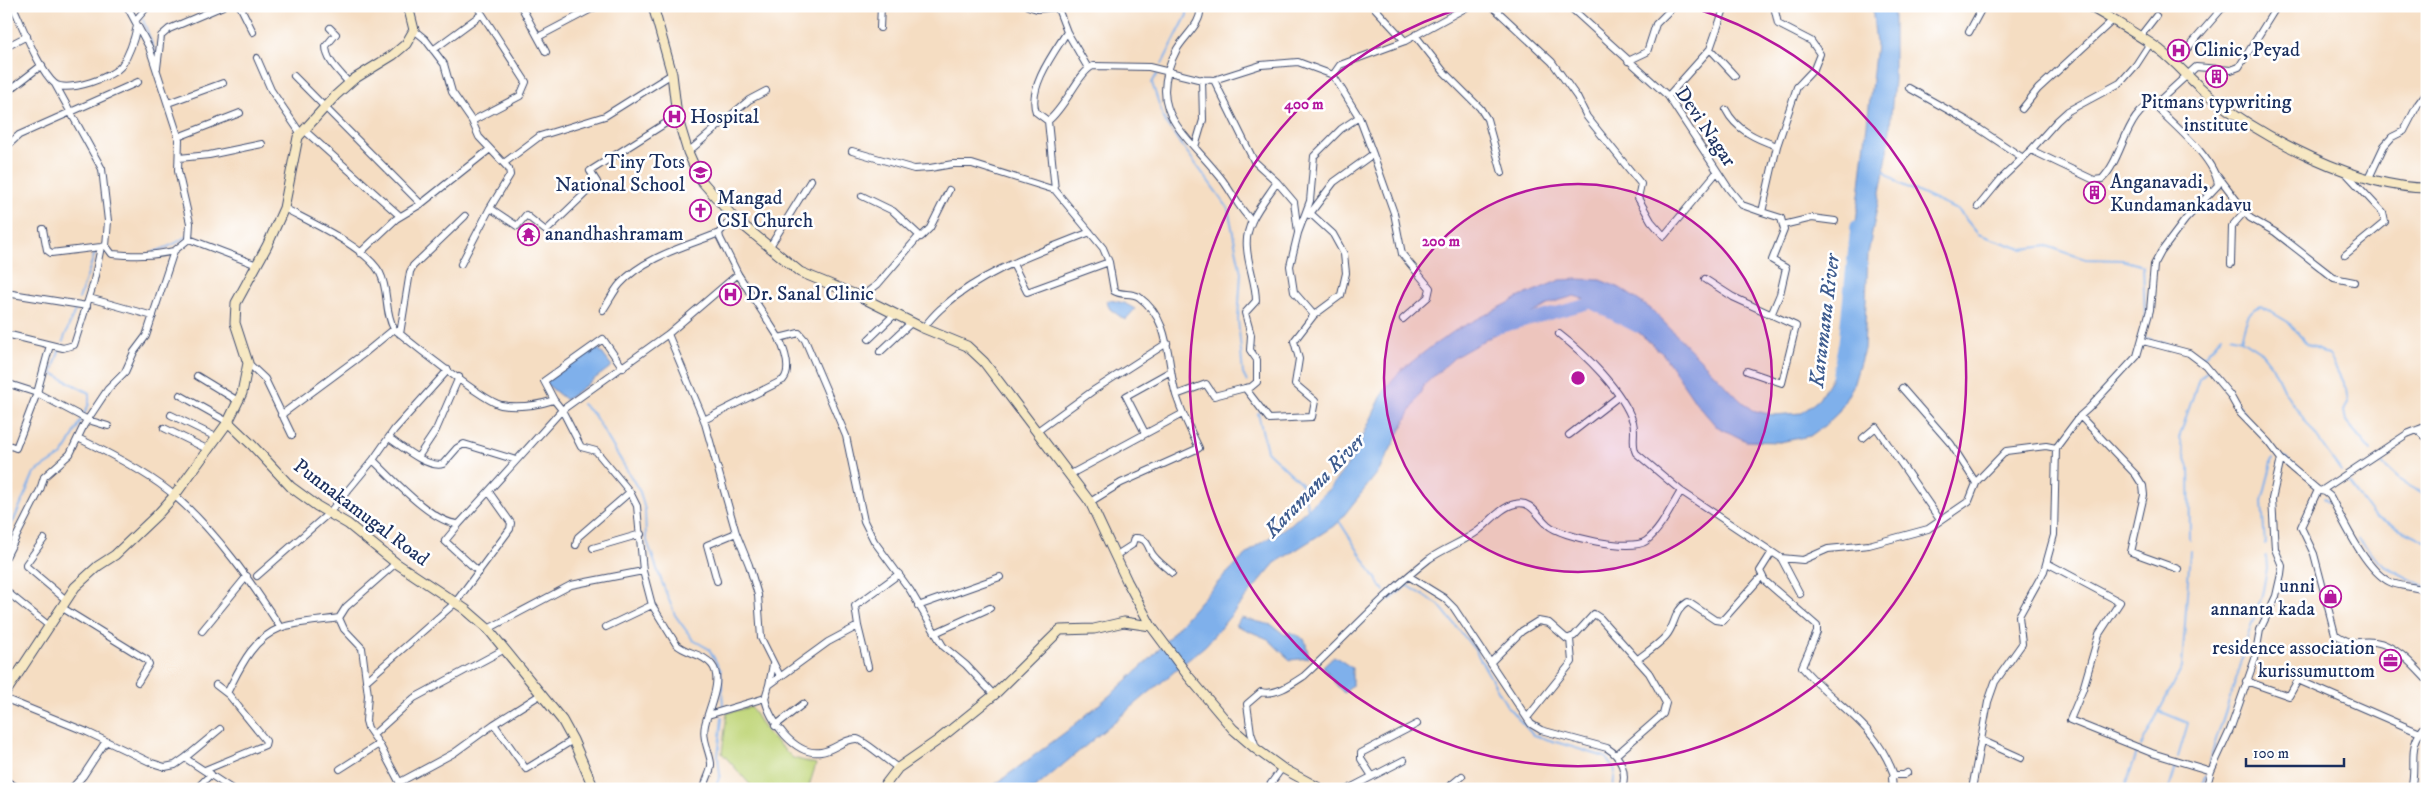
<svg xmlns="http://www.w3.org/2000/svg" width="2433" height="795" viewBox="0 0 2433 795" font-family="'IM FELL DW Pica',serif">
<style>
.green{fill:#c0d679;stroke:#6e826c}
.water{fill:#7fb0eb;stroke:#4d70a4}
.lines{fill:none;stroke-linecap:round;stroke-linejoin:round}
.stream{stroke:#7fb0eb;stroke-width:2}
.river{stroke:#7fb0eb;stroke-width:11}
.street-casing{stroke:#3c496d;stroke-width:8}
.secondary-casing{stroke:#3c496d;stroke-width:11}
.street{stroke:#fff;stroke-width:6}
.secondary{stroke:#f7e8c3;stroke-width:9}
.ring{fill:none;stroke:#b5179e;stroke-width:2.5}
.labels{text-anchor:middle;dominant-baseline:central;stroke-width:5;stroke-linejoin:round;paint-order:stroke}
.poi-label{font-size:20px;fill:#1b2f5e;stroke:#fff;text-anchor:start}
.street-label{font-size:20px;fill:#1b2f5e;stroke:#fff}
.water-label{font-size:21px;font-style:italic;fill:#3e5c8f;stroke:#fff}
.centre{fill:#b5179e;stroke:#fff;stroke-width:2.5}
.ring-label{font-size:15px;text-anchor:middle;font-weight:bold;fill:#b5179e;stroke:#fff;stroke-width:5;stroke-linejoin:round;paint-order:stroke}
</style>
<rect width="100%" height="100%" fill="#fff"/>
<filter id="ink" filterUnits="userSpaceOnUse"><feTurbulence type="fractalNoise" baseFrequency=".02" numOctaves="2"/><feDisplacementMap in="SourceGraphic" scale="10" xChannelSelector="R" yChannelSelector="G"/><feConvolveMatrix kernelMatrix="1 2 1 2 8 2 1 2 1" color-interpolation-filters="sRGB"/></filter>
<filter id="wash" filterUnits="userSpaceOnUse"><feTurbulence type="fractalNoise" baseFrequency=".0096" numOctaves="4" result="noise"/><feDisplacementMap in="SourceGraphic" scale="20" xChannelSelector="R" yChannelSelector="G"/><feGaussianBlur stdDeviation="1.12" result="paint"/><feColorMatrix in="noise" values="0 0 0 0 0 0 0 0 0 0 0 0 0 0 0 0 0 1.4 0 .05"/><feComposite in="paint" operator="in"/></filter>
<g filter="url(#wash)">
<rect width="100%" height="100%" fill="#f5ddc2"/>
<path class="green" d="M751,707L767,733L793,758L816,764L808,789H754L722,753L727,713Z"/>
<path class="water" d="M1872,6H1894V80L1888,151L1868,254L1864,349L1853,386L1838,413L1824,426L1810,436L1780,442L1746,441L1716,426L1697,404L1663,354L1628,323L1602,304L1574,296L1551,303L1455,357L1425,384L1379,471L1337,524L1275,563L1206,645L1034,789H989L1067,731L1115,691L1152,657L1201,600L1236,564L1256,546L1291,524L1330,488L1352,459L1385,389L1400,371L1431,347L1456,330L1522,296L1560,280L1577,279L1600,280L1620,288L1651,309L1740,400L1752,410L1773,415L1802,413L1819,399L1844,357L1849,335V290L1858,204L1876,45Z
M1110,300L1124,303L1135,309L1125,320L1110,309L1106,301Z
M595,344L612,366L566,400L545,383Z
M1241,618L1272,625L1285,635L1291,632L1305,640L1309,658L1290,660L1268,639L1235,625Z
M1334,656L1352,668V686L1344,693L1334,682L1323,666Z"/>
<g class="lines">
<path class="stream" d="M143,20L156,55
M1162,64L1187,15V6
M1157,74L1152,83L1165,122L1228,208L1241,273L1238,319L1243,374L1247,382
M1884,170L1898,183L1959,211L1978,234L2022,249L2047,246L2085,259L2122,260L2143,266L2145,317
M104,252H105
M154,252C166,247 174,246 185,237
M79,299L95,253
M2230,336L2241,339C2245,326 2246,309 2261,306L2288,322L2308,345L2330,356L2346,389L2348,403L2344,411L2346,421L2371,451
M2143,337L2172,346
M2241,339L2261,352L2272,366L2284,391L2341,471
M63,341L75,310
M2193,353L2204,357L2222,335
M582,404L594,415L640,492L645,510L646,538L661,580L675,615L693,640L709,649L721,671L723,706
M2239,405L2245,414
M1258,413L1267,451L1301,483L1308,509
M2283,457L2303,471L2311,481
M2378,460L2401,481L2427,496
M2347,480L2374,516L2427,542
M2324,497L2328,501
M1339,521L1384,591
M6,533L14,520L34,473L62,455L69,444L89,404V393L52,373L59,351
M2190,539L2189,467L2179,438L2199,379L2208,370
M2359,539C2383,569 2394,571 2427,587
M2265,545L2262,501L2273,458
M1390,600L1407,585L1439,605L1475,650L1507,706L1533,735L1605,757L1615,770L1613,789
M2159,711L2188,723L2178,757
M2141,746L2182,667L2190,551
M2209,762L2241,664L2248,634L2262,596L2267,568L2266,556
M715,789L720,775L718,756L722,718
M2124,789L2138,750
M2169,789L2176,767
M2201,789L2205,776"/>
<path class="river" d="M1495,329L1591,303L1637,327
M1837,378L1844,342L1856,226"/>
</g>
</g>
<g filter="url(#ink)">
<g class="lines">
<defs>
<path id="street" d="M13,6C22,25 39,71 55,84C68,93 114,77 122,65C130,53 134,40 137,26
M127,6L149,47L179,139L178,171L190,223L189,239L174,251
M240,6L253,32
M521,6L546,52
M1028,6L1037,9L1058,7
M1057,6L1067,32C1055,51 1027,88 1036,112L1048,121L1055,190L1103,248L1109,262L1114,291C1122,296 1131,292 1139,297C1172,321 1166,360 1176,395C1182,413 1190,430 1199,448L1121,483L1090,502
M1200,6C1203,23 1185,35 1177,49C1144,111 1185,132 1221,178C1232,192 1239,209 1252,221
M1373,6L1405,41
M1492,6L1552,62L1577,97L1587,117L1641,184L1638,198L1651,221L1664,236L1717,172
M1569,6L1668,96L1729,189L1742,205L1762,212
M135,21L148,6
M330,28L336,34L326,46C326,61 340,72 349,83
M880,28L881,6
M414,30L425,39L444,64L452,92L472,121L479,137L509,169L510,175L490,208L461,264
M1067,32L1088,68
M1969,32L1983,6
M1415,35L1444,72L1480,108L1487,119L1502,173
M538,37L597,6
M6,47L27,36
M1710,49L1735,76
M433,50L482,14L477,6
M257,58L271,90L301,134
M1628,61L1647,52L1656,24L1674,6
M2175,63L2224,6
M157,68L161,36L169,29L223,6
M1333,75L1340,65L1405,41L1469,6
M294,76L421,204
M1214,80L1254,161L1277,182L1294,202L1298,232
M1909,88L1966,120L2023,158
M11,89L42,65
M1668,96L1710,49L1725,6
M168,103L223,83
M2022,109L2038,89L2113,20
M1726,110C1736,130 1757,139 1777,146
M472,121L520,96L526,82L482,14
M1048,121C1066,107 1078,73 1093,66L1149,67L1198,79L1214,80L1261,65L1298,62L1333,75L1359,117L1373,154L1394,213L1402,254L1430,288L1428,297L1403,319
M304,130L400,216
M178,137L240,113
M6,147L19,135L138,82
M1195,147L1203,120L1202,79
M2031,150L2094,180L2102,179C2125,156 2124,110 2160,100
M852,151L914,169L930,168L953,164H972L1055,190
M688,152L749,100L766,91
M179,158L209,155L262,144
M504,163L540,136L605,116L672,74
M2218,176L2250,218L2275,232L2334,278L2354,282
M2369,178L2384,146L2392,137L2404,131L2418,104L2427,92
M862,196L893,211L921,237L930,228L949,190
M1978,207L2001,179L2031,150L2057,121L2068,111L2120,83L2136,65L2149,45L2142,34L2156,16
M284,208C310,222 366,247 380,273C389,290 384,311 394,329C410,342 485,402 501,405C518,408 538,405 554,400L562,410L459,524C433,524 392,478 373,460
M490,208L517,226L526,215L546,231L597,182L590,171L677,116
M1310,213L1333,234L1344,254L1346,273L1341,295L1314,315
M1309,215L1334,182L1373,154
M733,217L719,233L720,238L738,274L779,338L799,333L805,340L846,436L864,521L874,541L910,590L943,646L966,665L994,695
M1783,225L1812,218L1835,221
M43,229L47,250L51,253L101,247
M189,239L257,265
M769,248L811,180
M360,253L396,219L421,204L490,149
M2345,255L2385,222L2383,213L2345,172
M1013,264L1027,292L1109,262
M2231,264L2232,226L2245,211
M1705,279L1733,297L1796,326L1782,383L1747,371
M6,293L87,306
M861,297L878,284L919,236
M89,298L153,316
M603,310C609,302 613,292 620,284C644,257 687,246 719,233
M1772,313L1780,294L1786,268L1772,260L1784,230L1781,218L1762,212L1777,146L1797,87L1814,69L1820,54L1811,41L1778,24L1774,6
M923,328C929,321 936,312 944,306C984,270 1041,252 1090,232
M6,334L63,348L74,345L93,285L101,247L106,246
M400,334L410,272L413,266L465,216
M668,334L704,420L736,533L749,565L758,595L761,638L780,676
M1559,334C1585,354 1622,390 1633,422C1636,433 1631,443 1636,453L1681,491L1781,558L1800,594
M869,339L895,314
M2143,341L2189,353L2205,365L2230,395L2240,413L2268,442L2281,459L2318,490L2301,527L2314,554L2335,634C2358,649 2353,639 2375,642C2396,645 2413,665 2427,680
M880,352L912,322
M248,363L265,379L292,435
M197,376L238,401
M6,383L37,393L88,420L108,426
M1245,388L1251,387L1257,382V360L1250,350L1251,335L1245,313L1256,301C1256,283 1248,266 1247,248C1244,223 1264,202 1277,182
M1902,388L1951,444L1976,483
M180,395L228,422
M1176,395L1206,384L1214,396L1245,388L1269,419L1312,417L1315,401L1295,384L1299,359L1294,341L1314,315L1294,292L1290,266L1298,233L1310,201L1314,156L1341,129L1359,117
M554,400L544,381L603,339L623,368
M171,415L216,437
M281,415L366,352L394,329
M2080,416L2136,475L2143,486L2144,495L2131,552L2178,569
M704,420L783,380C792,370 784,349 779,338
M164,428L207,449
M2417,430L2427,439
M1036,432L1094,390L1167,343
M1145,433L1126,396L1171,371
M1569,435L1618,397
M78,438C107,452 152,475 176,497C218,534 250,580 280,627
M389,438C401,446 428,469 443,464L457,448L464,444L516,460
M1863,438L1876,427L1940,520
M6,444L16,448L37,393L50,345
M418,457L436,430L459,377
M1069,475L1182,414
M2318,490L2325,492L2330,496C2343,520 2365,570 2390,582C2402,588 2416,585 2427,592
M2321,491L2407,434L2427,426
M459,524L445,541L479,572
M44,539L26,564V566L65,599
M576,545L578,537L630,492
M593,548L641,534
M1772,552L1760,571L1765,581L1817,626V632L1802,667C1836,707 1874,721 1894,775
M1115,556L1132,545L1134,538C1146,537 1147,544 1151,552C1155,560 1166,567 1172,573
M6,557L40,490L44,477L70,454L84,425L108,389L125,372L134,352L146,336L174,251C151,256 136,256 112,254L106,246L108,221L102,169L55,84
M1781,558L1803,560L1828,549L1869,545L1928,529L1969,501L1977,481L2006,451L2046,446L2056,448
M396,563L346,607L339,618L344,629L362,648L368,695L366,721L368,728L379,744L403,789
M2047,563L2120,602L2099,634L2083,689L2070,720L2152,753L2211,771L2230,730L2255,659L2260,630L2276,596L2281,574L2282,566L2275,549L2272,499L2281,459
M257,576L329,513L373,460L394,430L448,370
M1410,577L1444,598L1454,608L1531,724L1541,730L1607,748C1622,757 1627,773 1622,789
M717,581L707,545L736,533
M6,591L48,625
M918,606L1000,577
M61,607L147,660L149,664L138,682
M858,626L868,667
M606,627L652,605
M488,629L571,585L643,571
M202,631L247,576
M935,633L990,608
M1638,659C1647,652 1658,645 1666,636C1676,625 1673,611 1688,602L1715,620L1722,621L1762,576
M1492,661L1522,631L1538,621L1549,623L1567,639L1574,636L1594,614L1600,618L1649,673L1666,703L1663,714L1616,755
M366,681L455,603L510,529L511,523L489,492
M2246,681L2289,696L2298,680L2420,733
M769,685L773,664
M227,693C240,668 252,639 280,628C296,622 322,621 339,618
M765,698L769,685L828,642L858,626L855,606L899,574
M6,699L87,732L152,763L165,767L175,765L185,758L232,789
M708,715L765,698C769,721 795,756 821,752C833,751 845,738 857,739C864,740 890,763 898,768
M1527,718L1572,662L1570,639
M494,724L540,695
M775,726L803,704
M373,735L414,698L505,649
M1981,740L2021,758
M1256,747L1251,733L1247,704L1261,692C1275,696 1292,684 1304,676C1346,637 1384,594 1429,559C1445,548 1463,542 1478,531C1490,522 1501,507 1515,504C1531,499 1538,517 1548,525C1561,537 1631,552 1646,541C1661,530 1671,507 1681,491
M185,758L220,729
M340,769L379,744
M205,770L265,745L266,741L229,695L216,685
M1372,776L1361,759V753L1417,724
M6,781L20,789
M400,782L454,753L494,724L526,769L573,740
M71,789L83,776L106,741
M196,789L211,774
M705,789C704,780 712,773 711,763C709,750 702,739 705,725C708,709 724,680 712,665C703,653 686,654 676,644L652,605L643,571L637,506L630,492L596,451L581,447L562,410L668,334L738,274
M1267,789L1282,768
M1348,789L1404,760
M1446,789L1462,776
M1893,789L1892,778L1894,775H1904L1907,773
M1972,789L1988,702L1995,682L2022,644L2019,616L2044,571L2054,535L2056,448L2080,416L2089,408L2137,356L2150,310L2154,265L2161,252L2185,220L2218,185C2215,159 2176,127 2158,109L2160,100L2196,67L2231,70L2239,67L2277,6
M2206,789L2211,771
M2411,789C2418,762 2405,747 2427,724"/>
<path id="secondary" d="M653,6L672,74L677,116L688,152L700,179L733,217L800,272L861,297L923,328L967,346L984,362L1090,502L1127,581L1151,626L1189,677L1233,729L1256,749L1282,768L1321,789
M2089,6C2113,20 2138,34 2160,50C2178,64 2192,82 2210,96C2262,138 2359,188 2427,188
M228,422L252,445L291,487L317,506L348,524L396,563L465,609L488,629L562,720L573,740L594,789
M6,692L75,587L98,566L115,555L158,514L175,495L228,422L242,393L248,363L235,323L236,303L267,246L284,208L298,137L335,96L354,79L393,55L406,44L414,30L408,6
M882,789L898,768L937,741L994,695L1060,630L1094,629L1124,622L1151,626"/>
</defs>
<use href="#street" class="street-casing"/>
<use href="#secondary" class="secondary-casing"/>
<use href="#street" class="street"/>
<use href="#secondary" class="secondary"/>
</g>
</g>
<circle cx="1578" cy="378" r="194" fill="#b5179e" fill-opacity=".12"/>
<g class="ring">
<circle cx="1578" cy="378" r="194"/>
<path d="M1691 7A388 388 0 1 1 1465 7"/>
</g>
<defs>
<symbol id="hospital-ring" viewBox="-11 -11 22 22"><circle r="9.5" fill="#fff" stroke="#b5179e" stroke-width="1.5"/><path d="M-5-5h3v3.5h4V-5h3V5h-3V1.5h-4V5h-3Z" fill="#b5179e"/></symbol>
<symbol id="building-ring" viewBox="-11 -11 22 22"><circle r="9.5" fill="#fff" stroke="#b5179e" stroke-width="1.5"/><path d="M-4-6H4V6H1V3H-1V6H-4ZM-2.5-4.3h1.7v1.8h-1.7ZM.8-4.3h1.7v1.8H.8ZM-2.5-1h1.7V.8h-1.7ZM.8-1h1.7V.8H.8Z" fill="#b5179e"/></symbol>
<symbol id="school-ring" viewBox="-11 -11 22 22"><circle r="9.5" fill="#fff" stroke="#b5179e" stroke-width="1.5"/><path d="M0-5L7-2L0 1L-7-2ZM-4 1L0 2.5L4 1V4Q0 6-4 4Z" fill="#b5179e"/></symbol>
<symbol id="church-ring" viewBox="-11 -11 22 22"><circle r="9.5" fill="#fff" stroke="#b5179e" stroke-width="1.5"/><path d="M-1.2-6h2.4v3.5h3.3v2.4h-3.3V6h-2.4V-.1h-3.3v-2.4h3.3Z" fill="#b5179e"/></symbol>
<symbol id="temple-ring" viewBox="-11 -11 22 22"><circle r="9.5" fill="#fff" stroke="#b5179e" stroke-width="1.5"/><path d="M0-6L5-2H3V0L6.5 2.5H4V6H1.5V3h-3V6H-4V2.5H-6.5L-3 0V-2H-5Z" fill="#b5179e"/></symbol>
<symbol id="shop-ring" viewBox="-11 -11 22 22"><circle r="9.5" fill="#fff" stroke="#b5179e" stroke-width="1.5"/><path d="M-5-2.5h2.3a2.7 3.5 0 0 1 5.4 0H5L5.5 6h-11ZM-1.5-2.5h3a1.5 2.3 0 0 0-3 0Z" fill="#b5179e"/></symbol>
<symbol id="office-ring" viewBox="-11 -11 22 22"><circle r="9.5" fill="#fff" stroke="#b5179e" stroke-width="1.5"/><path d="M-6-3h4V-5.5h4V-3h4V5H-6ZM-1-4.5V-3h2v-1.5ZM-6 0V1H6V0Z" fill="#b5179e"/></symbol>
</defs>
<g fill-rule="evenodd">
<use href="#hospital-ring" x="2166" y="38" width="25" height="25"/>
<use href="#building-ring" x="2204" y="64" width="25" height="25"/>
<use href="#hospital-ring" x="662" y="104" width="25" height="25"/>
<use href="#school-ring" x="688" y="160" width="25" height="25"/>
<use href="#building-ring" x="2082" y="180" width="25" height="25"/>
<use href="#church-ring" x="688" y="198" width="25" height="25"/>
<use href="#temple-ring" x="516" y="222" width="25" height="25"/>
<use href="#hospital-ring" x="718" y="282" width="25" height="25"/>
<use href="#shop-ring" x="2318" y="584" width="25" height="25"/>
<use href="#office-ring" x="2378" y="648" width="25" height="25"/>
</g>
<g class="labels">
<g class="poi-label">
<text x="2194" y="50">Clinic, Peyad</text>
<text x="2216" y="102" text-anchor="middle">Pitmans typwriting<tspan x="2216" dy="23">institute</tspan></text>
<text x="690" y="117">Hospital</text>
<text x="685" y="162" text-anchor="end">Tiny Tots<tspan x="685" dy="23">National School</tspan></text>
<text x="2110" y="182">Anganavadi,<tspan x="2110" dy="23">Kundamankadavu</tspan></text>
<text x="717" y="198">Mangad<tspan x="717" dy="23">CSI Church</tspan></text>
<text x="545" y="234">anandhashramam</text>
<text x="746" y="294">Dr. Sanal Clinic</text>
<text x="2315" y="586" text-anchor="end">unni<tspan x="2315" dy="23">annanta kada</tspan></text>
<text x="2375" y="648" text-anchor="end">residence association<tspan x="2375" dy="23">kurissumuttom</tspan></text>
</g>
<g class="street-label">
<text transform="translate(1705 127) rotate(56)">Devi Nagar</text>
<text transform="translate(361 513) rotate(37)">Punnakamugal Road</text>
</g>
<g class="water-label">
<text transform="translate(1825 321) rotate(-83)">Karamana River</text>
<text transform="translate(1315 486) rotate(-46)">Karamana River</text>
</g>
</g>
<circle cx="1578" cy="378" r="8" class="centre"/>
<g class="ring-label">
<text x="1304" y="109">400 m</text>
<text x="1441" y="246">200 m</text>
</g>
<rect width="2433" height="795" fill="none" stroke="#fff" stroke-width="25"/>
<path d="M2246 758v8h98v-8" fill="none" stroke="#1b2f5e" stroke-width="2.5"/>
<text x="2253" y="758" font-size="15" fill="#1b2f5e" stroke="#ffffff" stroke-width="4" paint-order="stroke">100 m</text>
</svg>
